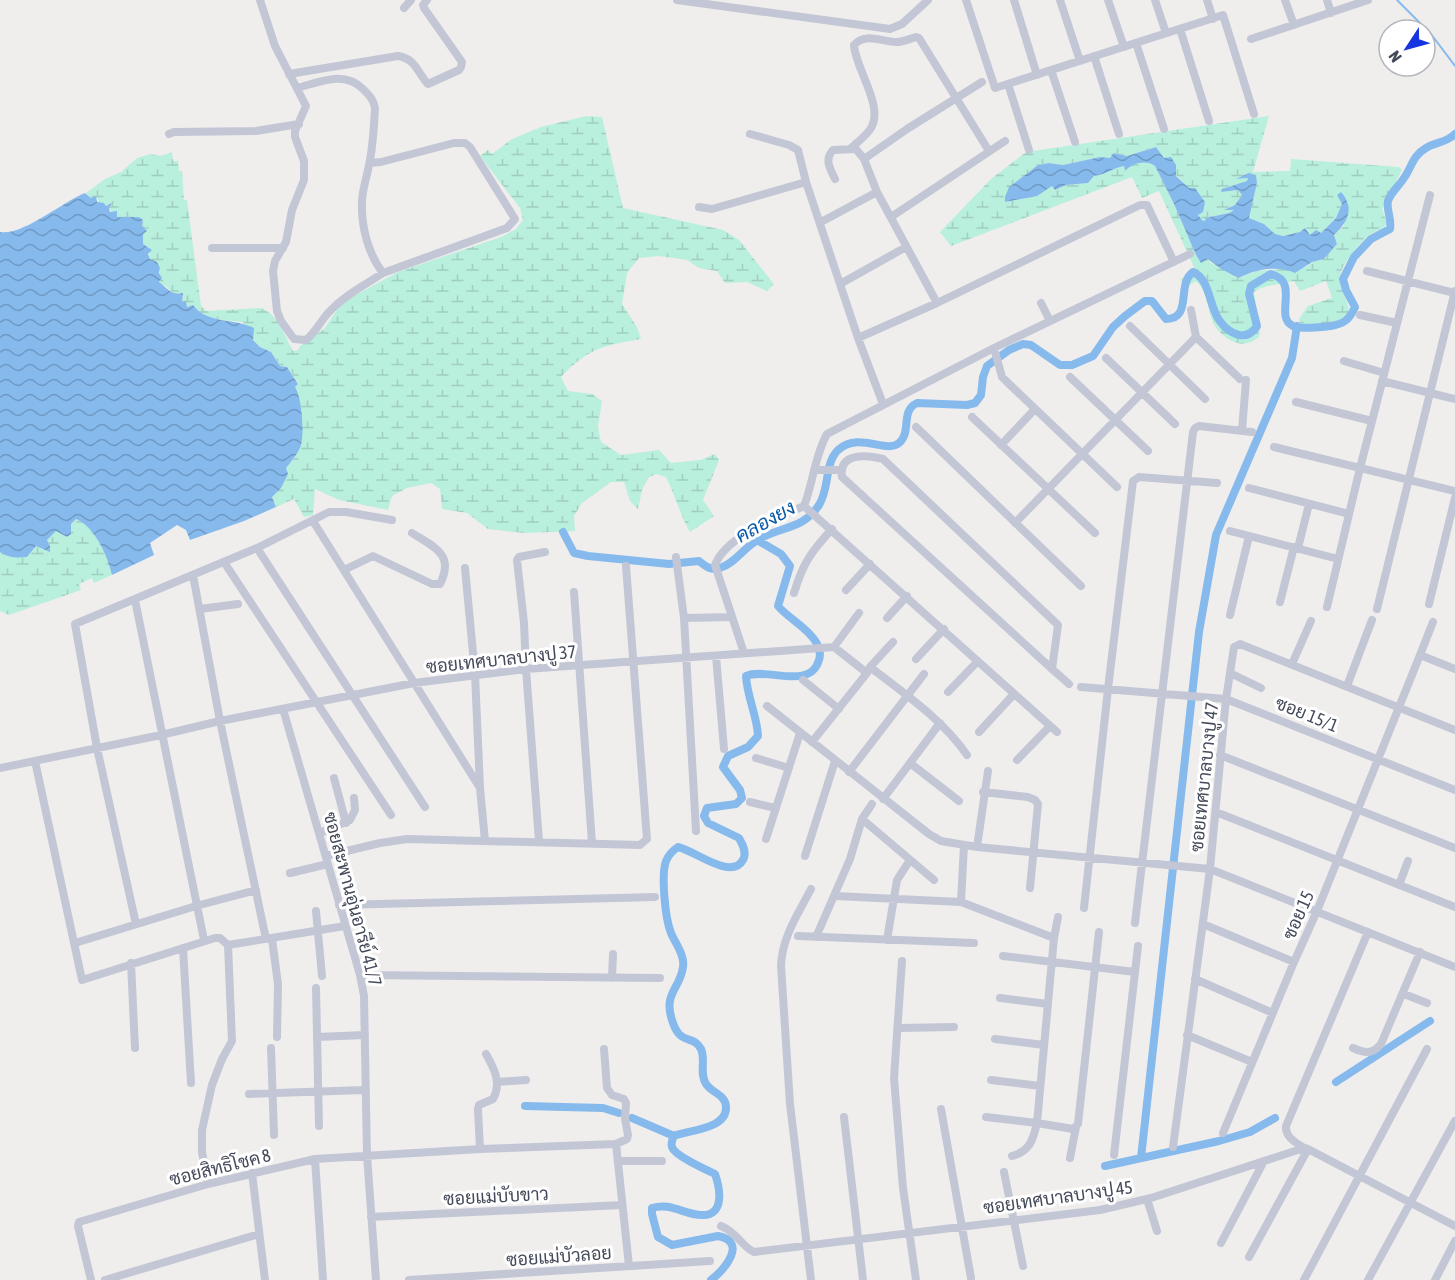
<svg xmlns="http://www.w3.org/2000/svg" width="1455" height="1280" viewBox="0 0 1455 1280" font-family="'Asap Condensed',Sarabun,sans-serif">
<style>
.wetland{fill:url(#wetland-marsh);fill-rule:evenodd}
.water{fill:url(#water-waves)}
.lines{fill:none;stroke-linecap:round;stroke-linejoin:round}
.stream{stroke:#86baed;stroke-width:2}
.canal{stroke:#86baed;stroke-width:8}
.street{stroke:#c3c7d5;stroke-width:8}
.labels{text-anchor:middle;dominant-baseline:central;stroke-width:6;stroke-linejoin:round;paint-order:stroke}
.street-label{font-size:18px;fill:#454a5a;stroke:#fff}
.water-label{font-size:20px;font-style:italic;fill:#0a5aa8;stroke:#fff}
</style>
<defs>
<pattern id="wetland-marsh" width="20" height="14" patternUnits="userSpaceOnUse" patternTransform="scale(1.5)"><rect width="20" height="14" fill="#b9efdd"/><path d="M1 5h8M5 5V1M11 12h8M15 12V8" fill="none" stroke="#a0cec0"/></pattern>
<pattern id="water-waves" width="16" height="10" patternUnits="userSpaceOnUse" patternTransform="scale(1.5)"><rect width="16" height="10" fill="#86baed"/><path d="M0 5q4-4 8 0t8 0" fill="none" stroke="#6f99c3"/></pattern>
</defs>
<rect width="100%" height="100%" fill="#f0eeed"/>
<path class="wetland" d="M586,116L602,117L623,208L723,230L739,240L774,284L767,291L747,282L725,283L717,271L699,268L687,260L659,256L639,258L627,273L622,304L637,327L641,339C602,346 589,348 561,377L568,391L592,394L602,401L598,427L601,442L621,455L659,450L671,463L700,460L715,454L719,460L703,500L714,516L690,532C680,515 675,495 666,477L656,474L648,478L642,490L638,509L630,501L624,482H611L582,503L574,516L575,531L525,533L488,529L467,513L442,509L440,489L431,483L407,488L392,496L388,510L339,500L315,489L313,515L304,517L294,499L276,507L272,497C285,485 279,482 286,468C288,464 293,461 295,457C301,442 304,400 295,387L298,383L287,367L280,366L271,352L260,347L253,340L243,322C225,320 205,321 193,305L187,307L182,303L183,293C168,295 172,287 160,284V268L150,259L149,252L141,241L143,220L139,217H117L109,209L112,204L106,206L104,203H99L97,198H91L86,193L105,179L121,172L137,158L150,154L161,156L172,152L173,161H178L179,171H182L184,200H187L201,306L206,311L260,308C277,312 285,336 293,351L298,350L300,346L324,329L339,307L354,296L398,272L501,237L516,229L523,220L520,208L480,156L488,150L492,154L512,139L541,127Z
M1269,116L1253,172L1290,171L1291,159L1399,167L1402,170L1382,209L1387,223C1383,230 1378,230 1371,234C1362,239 1341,265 1340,276C1338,290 1350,300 1349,313L1339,323L1300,324L1299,319L1308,306L1332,298L1326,281L1300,291L1294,281C1281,285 1264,284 1254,292L1260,331L1259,337C1250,344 1242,346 1232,341C1201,325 1215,299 1196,281L1185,288L1181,279L1194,267L1159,191L1142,198L1132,177L951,246L940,232L991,179L1026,152ZM1156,147L1164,158L1176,165V175C1194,191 1190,204 1202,221L1206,220V218L1229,213L1235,209L1242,195L1238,190L1222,192V189L1248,181V178L1238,179L1256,175L1257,183L1249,218L1264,224L1275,235L1283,236L1300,232L1310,235L1321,233L1336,218L1342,204L1344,226L1334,235L1337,244L1324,259L1312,262L1306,267L1257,271L1239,278L1211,263L1208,259L1201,262L1196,255L1174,204L1155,166C1146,159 1132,162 1125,170L1124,166C1113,168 1105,175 1094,176L1088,183L1066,185L1055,190L1052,186L1009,187L1038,165L1049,163L1063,165L1100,157L1110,158L1115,153L1127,156Z
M76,519C95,527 108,556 112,575L94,583L92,578L79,584L81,590L9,615L0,611V552L11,557H27L36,546L44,548L50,546L47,540L56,530L67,537L71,534V524Z"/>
<path class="water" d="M1156,147L1164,158L1171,157L1176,165V176L1189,188H1195L1205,202L1203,212L1198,215L1203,221L1206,220L1205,218L1229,213L1234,210H1224L1235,205L1242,195L1238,190L1221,192L1222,189L1247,181L1248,178L1236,179L1249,173L1256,175L1257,183L1249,218L1264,224L1275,234L1283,236L1300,232L1305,228L1310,235L1316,230L1321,233L1336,218L1342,204L1337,195L1341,192C1355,208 1348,222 1334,235L1337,244L1324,259L1312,262L1295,273C1277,265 1256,269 1239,278L1221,269L1208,259L1201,263L1196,255L1174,204L1155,166C1146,159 1132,163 1125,171L1124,166C1113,168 1105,175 1094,176L1088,183L1066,185L1055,190L1052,186L1037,196L1005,202V197L1009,187L1038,165L1049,163L1063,165L1100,157L1110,158L1114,153L1127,156Z
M85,193L91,198L96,196L97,202L104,203L106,206L112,203L109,209L110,212L117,211V217H139L143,220L142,226L147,231L143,234V244L152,250L148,254L150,259L157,262L160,268L159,273L162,278L159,282C168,289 171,295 183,293L182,302L186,301L187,307L193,305C207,324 234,318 254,328L253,340L260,347L271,352L280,366L287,367L298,384L295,387C302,397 305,436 300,448C296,456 291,462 286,468L288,474L281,488L272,497L276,507L244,521L190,540L186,530L177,525L150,543L154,555L112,575C108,557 95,527 76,519L71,524V534L67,537L56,531L47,540L50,546V552L36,546L27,557C18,558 8,558 0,552V232C23,236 62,202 85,193Z"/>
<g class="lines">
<path class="stream" d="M1397,0L1431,34L1455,66"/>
<path class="canal" d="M563,532L574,553L588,556L669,564L699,561C705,566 711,571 720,568C734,564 744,548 756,541C779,526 802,531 819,505C830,488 824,464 838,450C859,431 886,454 899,443C912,432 900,411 917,403L967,405L975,403L981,395L983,377L987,366L1009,350L1023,344L1031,345L1060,365H1072L1093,356L1113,327L1125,316L1145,301H1152L1166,319C1193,319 1176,284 1193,272C1210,279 1209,306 1219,320C1229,334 1246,343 1257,326L1249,294L1251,286L1271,274C1301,282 1273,317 1293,326C1304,330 1320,327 1331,326C1344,324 1350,319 1355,307L1346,290L1343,279L1354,257L1371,239L1390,229C1392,219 1386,210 1388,201C1391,192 1399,186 1404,178C1412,167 1412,156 1426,148C1435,142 1446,143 1455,134
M1336,1082L1430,1021
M525,1106L603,1108L619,1113
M632,1118L674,1136
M1141,1158L1199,632L1216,535L1292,358L1297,326
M1105,1166L1219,1141L1250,1132L1275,1118
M711,1280C725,1269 748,1242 718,1236L672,1245L658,1237L652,1214V1208C671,1202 684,1215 702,1215C725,1216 720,1188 715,1174C705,1169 679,1158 673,1149C670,1145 672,1140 674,1136C689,1130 727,1129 726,1107C726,1095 712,1093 706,1084C699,1073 706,1060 701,1049C693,1034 681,1046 673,1023C662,993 680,990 683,967C685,955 675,943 671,933C665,918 661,875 666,861C669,854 672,851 678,847C694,850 731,881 743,860C747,853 743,845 739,838L708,823L704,816L707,808L736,804L742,798L740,790L723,767L728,756L748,747L758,736C757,715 747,697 746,676C767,667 810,691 819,660C821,654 819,647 816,642C807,627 789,619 778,606L790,566L781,554L757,540"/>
<path class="street" d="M260,0L275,46L306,106L295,131V137L304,161V180L292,210L286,242L275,261L273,271L277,311L281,321L294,339L306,340C316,332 321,320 330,311C345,295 365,285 383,273
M677,0L890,29L902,24L928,0
M966,0L995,88L1223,15L1254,114
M1014,0L1037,75
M1060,0L1080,61
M1108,0L1124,47
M1155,0L1166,33
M1207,0L1213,19
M1285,0L1294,25
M1327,0L1331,13
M404,8L411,0
M1180,29L1209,121
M1251,39L1368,0
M1136,43L1164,129
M1094,56L1119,134
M1051,70L1075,142
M289,74L398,56C416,59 417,72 428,84L459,70L461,67L462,62L424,8L423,5L427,0
M1008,84L1029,150
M297,88C320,82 344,70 363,89C369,95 374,100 375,108C374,127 373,147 369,165C367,177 362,190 362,202C361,226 368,254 383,273L507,228L515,219L470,147L465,143H454L381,162L370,163
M169,134L174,132L256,131L299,124
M750,134L789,145L798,150L806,182L858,338L883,404
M851,148C857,143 864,137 869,131C887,109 855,69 854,45C865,32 882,42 896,42C903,42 909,39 916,37L919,38L989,151
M835,179C830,169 824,159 833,150L856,149L864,159
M877,192L937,303
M699,207L712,209L806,182
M891,217L1005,141
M821,222L877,192L864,159L907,129L982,82
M212,248H283
M1367,271L1455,293
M840,284L906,247
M1041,303L1050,321
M1191,310L1196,337
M1360,315L1397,323
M1130,326L1205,399
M858,338L937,303L1140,205H1147L1174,262
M994,348L1002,377L1006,381L1117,487
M1106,358L1175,424
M1344,361L1384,373
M1070,377L1148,451
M1382,381L1455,399
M1296,402L1372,421
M972,417L1095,533
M916,427L1081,586
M1242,431L1246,380
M1001,445L1035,409
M1274,447L1455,491
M815,470H841
M1249,488L1349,514
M804,506L1057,732
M313,521L480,788
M1015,523L1196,337L1240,379
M1230,531L1338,559
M257,548L425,807
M1298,548L1309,504
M676,557L684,618L696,831
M224,562L391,815
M465,568L475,674L480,788L485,841
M344,570L373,556L432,584H440C455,554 434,547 412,533
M193,575L220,721L266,939
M846,590L870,564
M574,592L592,843
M794,593C803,563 811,552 832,529
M135,600L204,940
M1280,602L1294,547
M1429,604L1455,498
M1327,607L1360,468L1430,195
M200,609L238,604
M1377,609L1455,291
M1230,615L1249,536
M684,618L731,617
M887,618L907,596
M834,647L859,613
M744,653L715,565C726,536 777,518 804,506C813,483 815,455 827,434L994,348L1190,254
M1420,655L1433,622
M716,656L724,749
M916,659L944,629
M1292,664L1311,621
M870,667L893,642
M1052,669L1058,625L883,459C867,455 838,452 842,477L1052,669L1069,684
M1230,673L1261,688
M803,680L839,709
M1347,686L1372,620
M1081,687L1226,699L1455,790
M948,692L978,661
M767,706L929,834L941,841L977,847
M283,709L360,975L364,996L367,1155L376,1280
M979,732L1014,694
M812,742L867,673
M1220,755L1455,848
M756,758L789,768
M1017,760L1050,726
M35,761L82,980L215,938H220L228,945L345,926
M910,763L959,801
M0,768L161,735L220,721L414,683L526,669L834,647L867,673L870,667C905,694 942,719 967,755
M988,771L977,847L1210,869L1455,967
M849,772L924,674
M334,778L346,823
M983,792L1028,797L1035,800L1038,804L1030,888
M883,799L940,723
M750,802L775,808
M1216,812L1455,907
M862,819L934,880
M320,833L350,820L355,810L354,798
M766,839L800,733
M539,841L526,669L524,623L517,560L519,557L545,552
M964,845L961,902L1054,938L1037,1123L1073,1129L1078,1124L1099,932
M326,856L380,843L407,839L640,845L647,839L626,566
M805,856L835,761
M290,873L328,864
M1399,885L1408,861
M811,889C798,914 782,937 781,966L790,1104L811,1280
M835,896L961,902
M339,905L655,897
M1084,908L1108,689L1133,481L1139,477L1217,483
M316,911L322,976
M1135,923L1193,432L1195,428L1199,426L1252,432
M136,924L97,748L75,624L257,548L329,512H346L392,520
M1203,924L1294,962
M798,936L974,943
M816,937L850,859L862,819L872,804
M1054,938L1058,917
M272,939L278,984L277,1037
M887,940L897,880L910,860
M75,943L196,906L256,890
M183,948L191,1083
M1003,956L1135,972
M902,961L894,1078L903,1188L916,1280
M131,963L135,1048
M360,975L660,978
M612,978L613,954
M1195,979L1273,1013
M316,988L319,1126
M1404,994L1427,1003
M1000,998L1048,1004
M898,1028L954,1027
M1187,1035L1252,1062
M317,1037L365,1035
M995,1039L1044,1045
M271,1048L274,1135
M1353,1048C1364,1053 1372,1055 1381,1044L1420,952
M991,1080L1040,1086
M497,1082L526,1080
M249,1094L364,1090
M941,1109L971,1278
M844,1117L863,1280
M986,1117L1037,1123C1033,1140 1030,1151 1012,1156
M1223,1133L1294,962L1317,911L1420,655L1455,669
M616,1144L629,1266
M1173,1147L1210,869L1226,699L1234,647L1240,644L1455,730
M1304,1148C1296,1143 1285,1137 1286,1126L1368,932
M480,1149L478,1109L479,1105L493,1099C502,1083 494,1068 486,1054
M1114,1155L1138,946
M1070,1158L1076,1127
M315,1159L323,1280
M618,1161H662
M1004,1172L1023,1266
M252,1173L265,1280
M208,1184L202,1152V1130L212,1085L222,1059L232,1041L228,945
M1147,1199L1157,1231
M371,1217L622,1205
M721,1226C738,1233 741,1246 754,1252L1100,1210L1151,1198L1304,1148L1308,1149L1455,1226
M1221,1243L1264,1161
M1249,1257L1308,1149
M91,1280L78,1226L79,1222L208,1184L315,1159L480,1149L616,1144L627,1139L628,1135L625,1119L626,1103L624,1099L612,1095L607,1088L604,1049
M105,1280L259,1234
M409,1280L710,1261
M1304,1280L1427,1049
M1368,1280L1455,1121
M1435,1280L1455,1241"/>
</g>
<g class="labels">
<g class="street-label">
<text transform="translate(501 659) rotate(-6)">ซอยเทศบาลบางปู 37</text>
<text transform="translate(1307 714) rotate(22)">ซอย 15/1</text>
<text transform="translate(1204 777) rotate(-84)">ซอยเทศบาลบางปู 47</text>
<text transform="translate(353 899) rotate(75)">ซอยสะพานอุ่นอารีย์ 41/7</text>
<text transform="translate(1298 915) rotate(-66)">ซอย 15</text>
<text transform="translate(220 1167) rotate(-14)">ซอยสิทธิโชค 8</text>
<text transform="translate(496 1196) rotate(-3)">ซอยแม่บับขาว</text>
<text transform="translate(1058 1197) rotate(-8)">ซอยเทศบาลบางปู 45</text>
<text transform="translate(559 1256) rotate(-4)">ซอยแม่บัวลอย</text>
</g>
<g class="water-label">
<text transform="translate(765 521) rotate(-29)">คลองยง</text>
</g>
</g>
<g transform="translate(1407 48) rotate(234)"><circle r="28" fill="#ffffff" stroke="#b5b7bd" stroke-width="1.5"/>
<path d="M0-4.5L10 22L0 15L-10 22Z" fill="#1634e0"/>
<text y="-9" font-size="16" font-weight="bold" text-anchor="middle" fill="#454a5a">N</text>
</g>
</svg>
